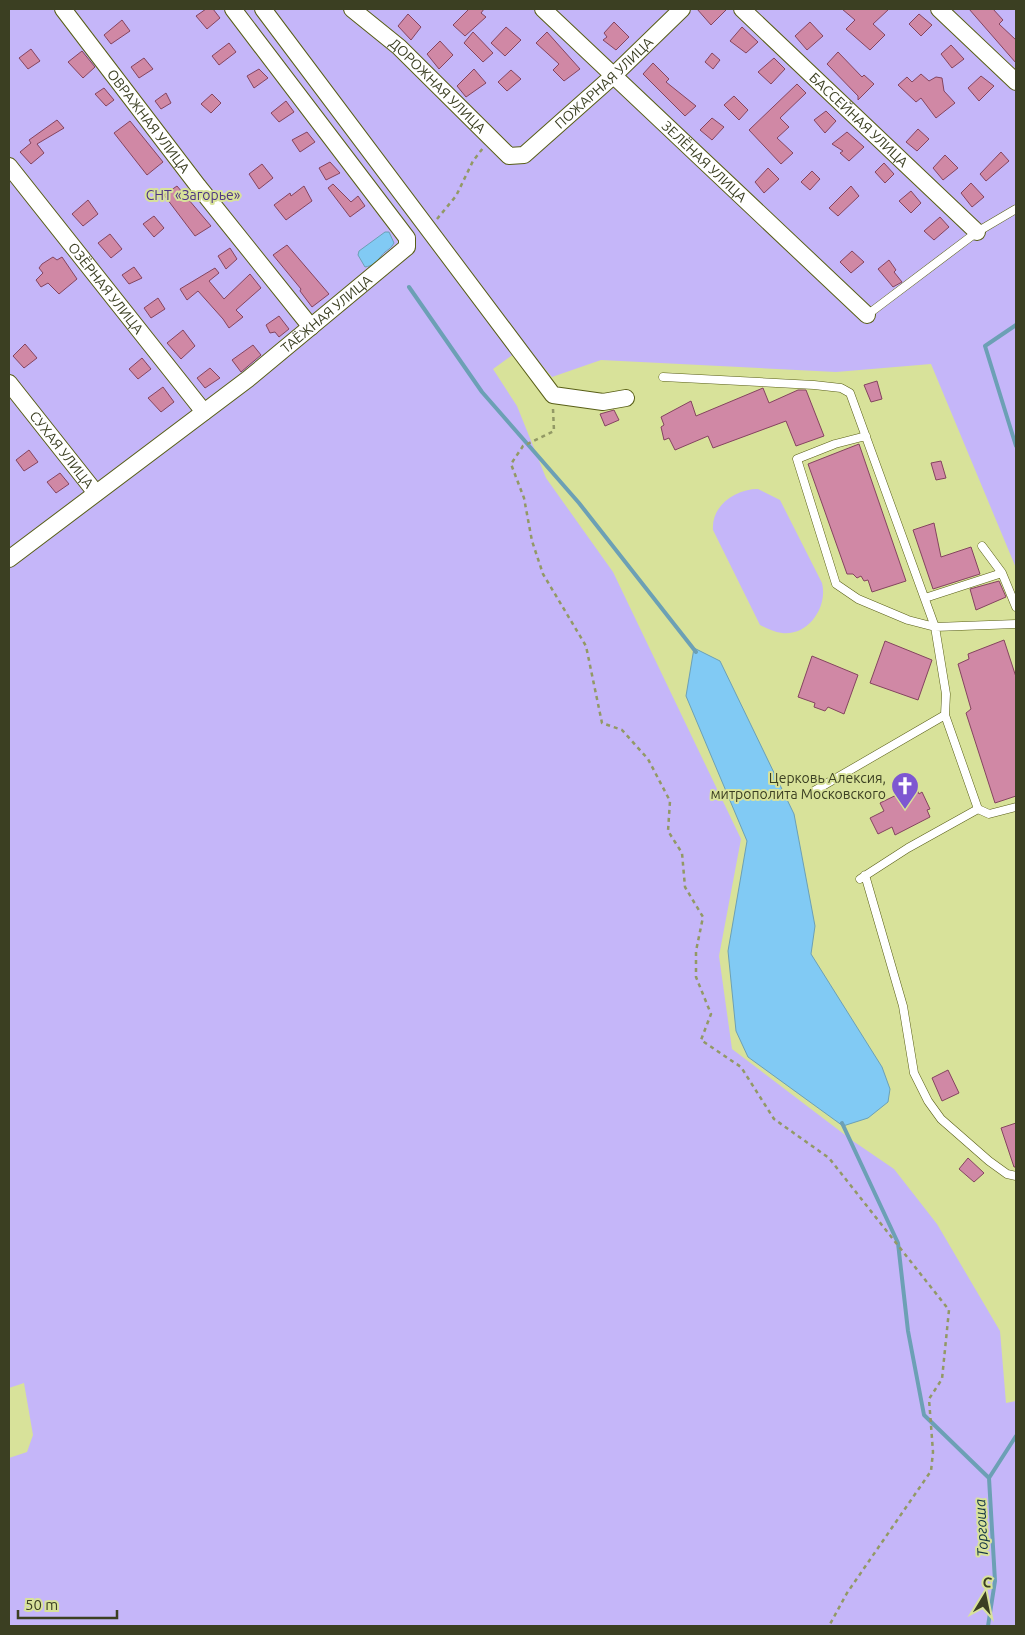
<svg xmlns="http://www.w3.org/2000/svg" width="1025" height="1635" viewBox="0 0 1025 1635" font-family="Ubuntu,sans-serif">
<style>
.green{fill:#c5b6f9}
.water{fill:#81caf4;stroke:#6ca0b5}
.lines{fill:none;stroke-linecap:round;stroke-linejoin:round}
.stream{stroke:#6ca0b5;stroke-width:4}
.building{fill:#d088a5;stroke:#84445f}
.lane-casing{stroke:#585e16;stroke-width:9}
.street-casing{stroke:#585e16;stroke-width:18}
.path{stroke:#929965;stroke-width:2.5;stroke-dasharray:4 4;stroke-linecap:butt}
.lane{stroke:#fff;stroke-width:8}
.street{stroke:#fff;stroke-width:16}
.labels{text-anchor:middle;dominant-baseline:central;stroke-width:4;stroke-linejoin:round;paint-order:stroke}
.street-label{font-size:14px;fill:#3b3f22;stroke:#d8e29a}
.park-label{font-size:14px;fill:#4e3683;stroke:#d8e29a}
.poi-label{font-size:14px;fill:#3b3f22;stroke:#d8e29a;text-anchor:end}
.water-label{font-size:15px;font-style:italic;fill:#103243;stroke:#d8e29a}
</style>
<rect width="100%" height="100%" fill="#d8e29a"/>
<path class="green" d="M9,9H1016V568L931,364L836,372L601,360L552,377L525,346L493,369L517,406L546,478L613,572L741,839L719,956L732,1049L853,1141L894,1169L937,1224L1000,1331L1006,1403L1016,1401V1626H9V1458L27,1452L33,1435L24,1383L9,1388Z
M758,489L780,500L822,583C828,606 809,636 782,633C774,632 767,628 760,625L713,530C711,506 735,489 758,489Z"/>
<path class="water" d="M385,232H389L394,243C391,248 389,249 385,252C376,260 380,264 365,267L358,255L359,251Z
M694,648L720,661L794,814L815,926L811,954L882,1067L890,1089L888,1102L868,1118L843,1126L748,1057L736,1031L728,951L747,841L686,696Z"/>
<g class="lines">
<path class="stream" d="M409,287L482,392L579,503L696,652
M1016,325L985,346L1016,446
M842,1123L898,1243L908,1331L924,1415L989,1478
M988,1626L995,1581L989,1478L1016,1436"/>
</g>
<path class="building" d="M206,9H213L220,18L207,29L196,16Z
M469,9H484L481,13L486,17L465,36L453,25Z
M697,9H727L711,25Z
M842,9H889L873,24L885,35L870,50L846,29L855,20Z
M969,9H993L1003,20L999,24L1016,40V63Z
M408,14L421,27L411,40L398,26Z
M919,14L932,25L921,36L909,24Z
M122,20L130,31L111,44L104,35Z
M614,22L629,37L616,50L603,40L607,37L604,33Z
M810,22L823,36L807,50L795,36Z
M506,27L521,40L505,56L491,43Z
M742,27L758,42L746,53L730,41Z
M473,32L493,53L483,62L464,43Z
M547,32L580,69L564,81L553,70L559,64L536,43Z
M440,41L453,55L439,69L427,54Z
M229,43L236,52L219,65L212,56Z
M951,45L964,59L952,68L941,54Z
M31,49L40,61L28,69L19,58Z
M82,51L95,67L83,78L68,62Z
M838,52L862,77L864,75L874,84L858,100V96L827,64Z
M712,53L720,60L713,69L705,62Z
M144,58L153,69L139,78L131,67Z
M774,58L785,69L771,84L758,72Z
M653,63L669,79L666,82L696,106L685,116L643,74Z
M259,69L268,78L254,88L247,76Z
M474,69L486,83L466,97L457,86Z
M511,70L521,79L507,91L498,82Z
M921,74L929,81L936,77L942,78L944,91L955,103L936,118L921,98L916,102L898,85L907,77L912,82Z
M981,76L994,86L979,101L968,88Z
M797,84L806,93L780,118L789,127L777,138L793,153L781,164L749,130Z
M104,88L114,100L106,106L95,94Z
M166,93L171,103L161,109L155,101Z
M212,94L221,103L211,113L201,104Z
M734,96L748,110L739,120L724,105Z
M286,101L294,112L279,122L271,113Z
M826,111L836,121L825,133L814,120Z
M712,118L724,127L712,140L700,130Z
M57,120L64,128L37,144L44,153L31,164L20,152L31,143L29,140Z
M130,121L163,162L147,175L114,133Z
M918,129L929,139L917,151L906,142Z
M307,132L315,142L300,152L292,140Z
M847,132L864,147L849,161L840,153L843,151L832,144Z
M1001,152L1009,161L986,181L980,174Z
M945,155L958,168L943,180L933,168Z
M330,162L340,173L326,180L319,168Z
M884,163L894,174L885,183L875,172Z
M262,164L273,178L259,189L249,174Z
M768,168L779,179L764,193L755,182Z
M812,171L820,179L810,190L801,182Z
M971,183L984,197L972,207L961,193Z
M333,184L351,202L358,196L365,206L350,217L328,188Z
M177,186L211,226L195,236L164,195Z
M304,186L312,201L286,220L274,205L290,193L291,196Z
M851,186L859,196L838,216L829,208Z
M911,191L921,203L911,213L899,201Z
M88,200L98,214L83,226L72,214Z
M154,216L164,228L154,237L143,224Z
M940,217L949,227L934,240L924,231Z
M110,234L122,249L111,258L98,243Z
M287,245L329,294L312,307L300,291L301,289L273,255Z
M230,248L237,259L226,269L218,256Z
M852,251L864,262L851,273L840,262Z
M53,257L57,260L62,257L77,279L59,294L48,283L41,287L36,280L43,273L39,268L42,264Z
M889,260L896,270L894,272L902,282L893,287L878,269Z
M134,267L142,278L129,284L122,275Z
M215,268L219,273L209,281L224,299L250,274L261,288L236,310L243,317L229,328L223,319L198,291L187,300L180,289Z
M158,298L165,309L151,318L144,308Z
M279,316L289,329L279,337L275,332L270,333L266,325Z
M183,330L195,346L181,359L167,343Z
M25,344L37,358L24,368L13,356Z
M253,345L261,355L241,372L232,360Z
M142,358L151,369L138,379L129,369Z
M210,368L220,378L205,388L197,378Z
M877,381L882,399L871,402L864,385Z
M163,387L174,402L161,412L148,398Z
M763,388L769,403L798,390H806L824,436L796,446L786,421L713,448L708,436L675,450L669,438L664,440L661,427L664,425L661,417L691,401L696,416Z
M614,410L619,420L605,426L600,414Z
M859,444L906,581L872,592L868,580L864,581L861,576L857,578L853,574H847L808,464Z
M29,450L38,462L24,471L16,460Z
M941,461L946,478L936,480L931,463Z
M60,473L69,484L56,493L47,482Z
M934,523L941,557L971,547L980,574L933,589L913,530Z
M999,581L1006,597L976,610L970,589Z
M1004,640L1016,677V796L995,803L966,713L971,709L958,664L969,659L968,654Z
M885,641L932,660L918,700L870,683Z
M812,656L858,675L844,714L828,707L825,711L814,707L815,703L798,697Z
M915,786L919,794L922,792L930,809L927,810L930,817L895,835L892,827L878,834L870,818L884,811L880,803Z
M948,1070L959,1093L942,1101L932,1078Z
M1016,1123V1167H1014L1001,1128Z
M968,1158L984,1173L974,1182L959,1169Z"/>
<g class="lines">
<defs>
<path id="lane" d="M867,315L977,232L1016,209
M663,377L814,385L841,388L850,393L935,627L946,694L945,715L814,791
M866,436L835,444L797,459L836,584L858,599L908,620L935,627L1016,624
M982,546L1002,573L1016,607
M925,598L1002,573
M978,809L989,814L1016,807
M865,875L903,1006L914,1073L928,1101L941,1119L989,1161L1007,1174L1016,1176
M860,879L908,848L978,809L945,715"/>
<g id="street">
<path id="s1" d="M63,9L198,186L311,327"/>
<path d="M263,9L553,395L603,402L626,398"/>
<path id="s2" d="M352,9L399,47L509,156L524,155L613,76L682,9"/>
<path id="s3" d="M543,9L867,315"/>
<path id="s4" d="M742,9L977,232"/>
<path d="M939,9L1016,82"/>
<path id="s5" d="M9,166L204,412"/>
<path id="s6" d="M9,383L96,493"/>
<path id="s7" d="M9,559L248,379L407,247V238L233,9"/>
</g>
</defs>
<use href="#lane" class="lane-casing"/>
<use href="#street" class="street-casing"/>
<path class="path" d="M437,219L456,196L473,161L483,148
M553,409L554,431L523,446L511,464L524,498L532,541L543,574L586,646L602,723L622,730L648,759L670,801L668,831L682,853L685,887L703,917L696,951V977L711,1014L701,1040L741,1067L774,1119L829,1158L949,1310L942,1379L929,1399L933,1452L931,1471L847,1593L829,1626"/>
<use href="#lane" class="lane"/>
<use href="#street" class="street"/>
</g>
<defs>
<symbol id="church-pin" viewBox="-11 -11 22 30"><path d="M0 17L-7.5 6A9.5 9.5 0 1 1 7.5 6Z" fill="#7e57d1" stroke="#d8e29a"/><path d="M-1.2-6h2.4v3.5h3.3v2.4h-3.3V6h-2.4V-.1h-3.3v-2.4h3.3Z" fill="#fff"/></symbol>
</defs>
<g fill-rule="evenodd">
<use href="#church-pin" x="889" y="770" width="32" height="43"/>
</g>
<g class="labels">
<g class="street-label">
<text stroke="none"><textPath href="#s2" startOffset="338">ПОЖАРНАЯ УЛИЦА</textPath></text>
<text stroke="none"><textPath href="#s2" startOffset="115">ДОРОЖНАЯ УЛИЦА</textPath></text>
<text stroke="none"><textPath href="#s4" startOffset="161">БАССЕЙНАЯ УЛИЦА</textPath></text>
<text stroke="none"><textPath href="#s1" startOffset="141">ОВРАЖНАЯ УЛИЦА</textPath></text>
<text stroke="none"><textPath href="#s3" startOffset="222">ЗЕЛЁНАЯ УЛИЦА</textPath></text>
<text stroke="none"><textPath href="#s5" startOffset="156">ОЗЁРНАЯ УЛИЦА</textPath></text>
<text stroke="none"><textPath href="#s7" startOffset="401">ТАЁЖНАЯ УЛИЦА</textPath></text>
<text stroke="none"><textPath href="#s6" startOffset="85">СУХАЯ УЛИЦА</textPath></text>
</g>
<g class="park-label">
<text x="193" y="195">СНТ «Загорье»</text>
</g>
<g class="poi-label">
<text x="886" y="778">Церковь Алексия,<tspan x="886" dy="16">митрополита Московского</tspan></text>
</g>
<g class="water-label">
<text transform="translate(981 1528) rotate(-93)">Торгоша</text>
</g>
</g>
<rect width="1025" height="1635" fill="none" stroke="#3b3f22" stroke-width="20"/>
<g transform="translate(985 1595) rotate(10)" stroke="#d8e29a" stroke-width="4" paint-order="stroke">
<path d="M0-4L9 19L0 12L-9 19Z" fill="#3b3f22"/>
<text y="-8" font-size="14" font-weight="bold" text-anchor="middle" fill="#3b3f22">С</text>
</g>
<path d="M18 1610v8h99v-8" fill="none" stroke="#3b3f22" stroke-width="2.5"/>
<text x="25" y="1610" font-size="15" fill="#3b3f22" stroke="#d8e29a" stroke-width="4" paint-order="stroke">50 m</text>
</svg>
